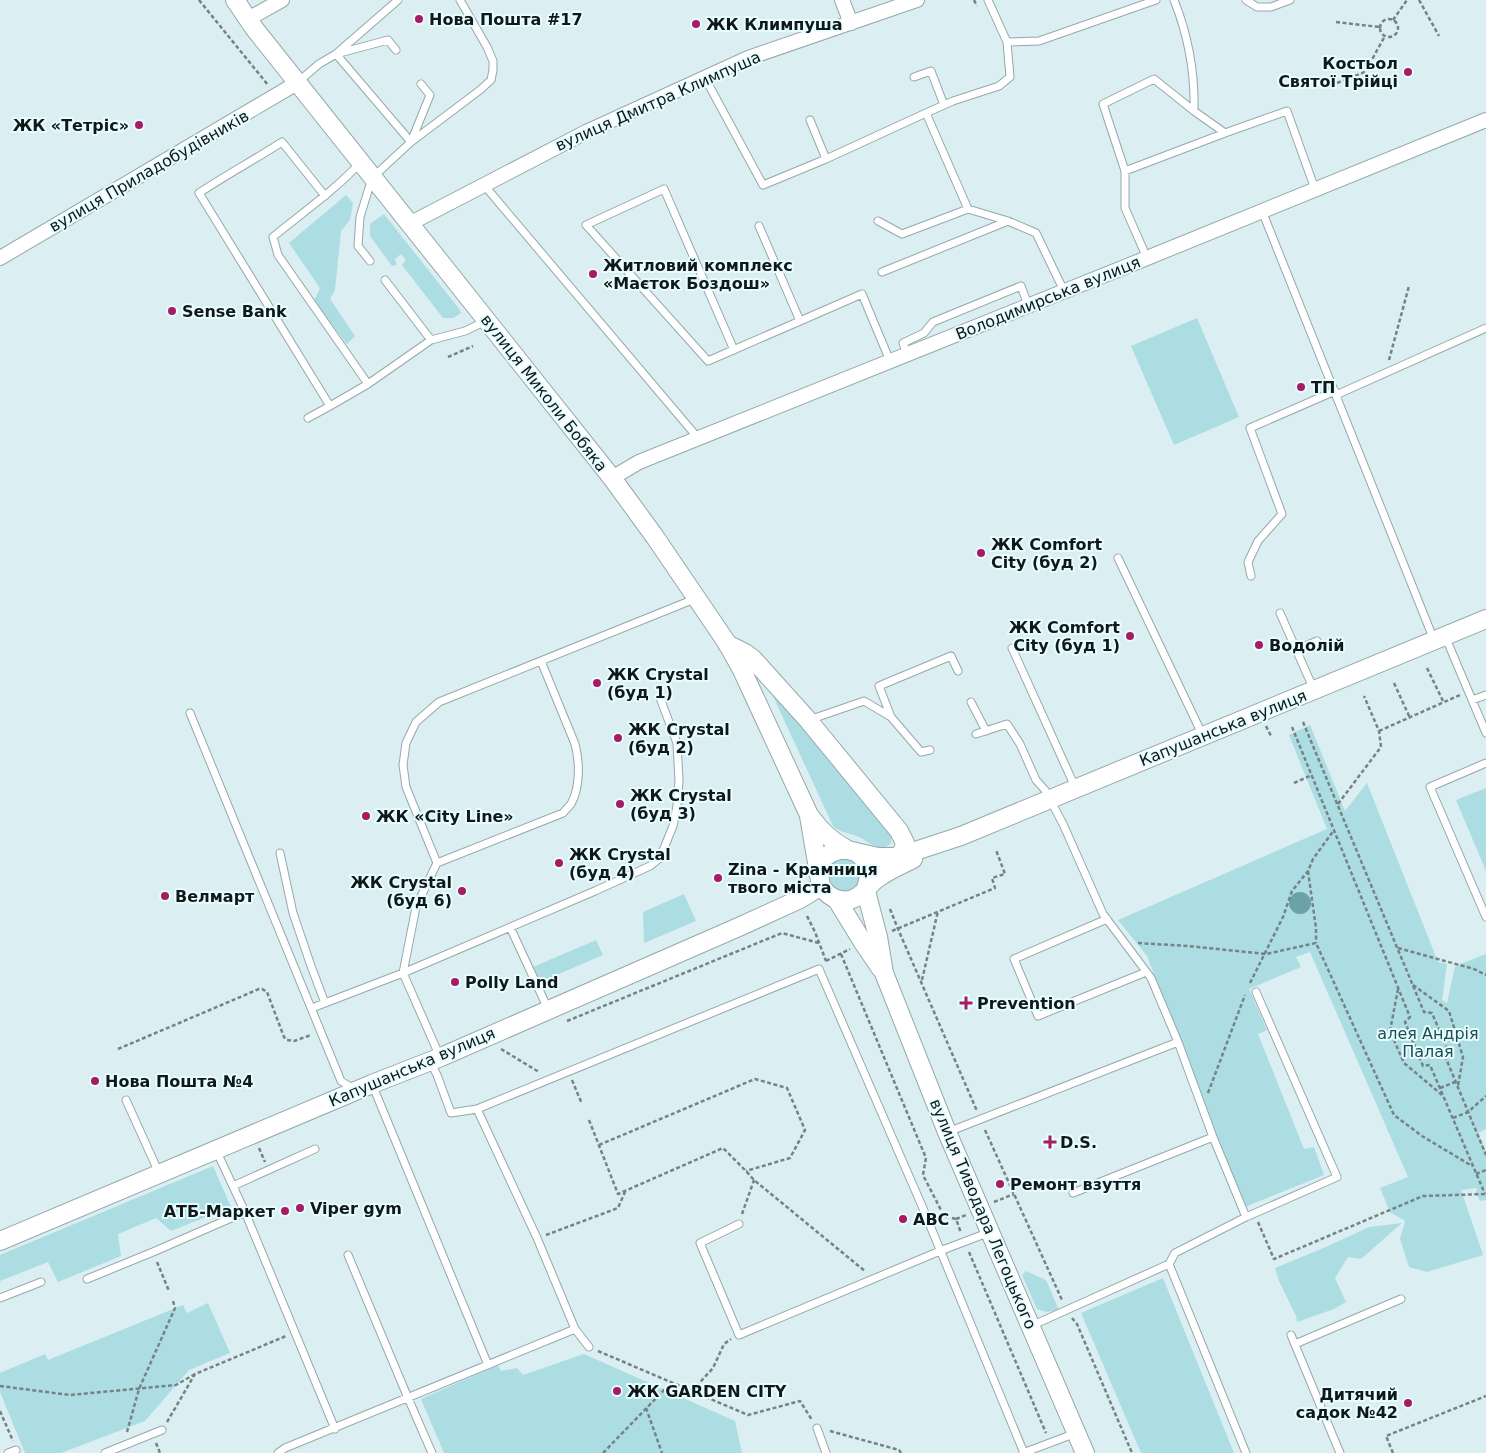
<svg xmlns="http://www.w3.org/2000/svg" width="1486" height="1453" viewBox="0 0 1486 1453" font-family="'DejaVu Sans',sans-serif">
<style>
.green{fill:#acdde3}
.water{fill:#6ca1a7}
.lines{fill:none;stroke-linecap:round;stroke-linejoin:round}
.service-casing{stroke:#95a8ab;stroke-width:9}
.minor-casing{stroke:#95a8ab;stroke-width:16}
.tertiary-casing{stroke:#95a8ab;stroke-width:20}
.path{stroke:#768385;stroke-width:2.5;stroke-dasharray:4 2.5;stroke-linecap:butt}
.service{stroke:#fff;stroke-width:7}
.minor{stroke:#fff;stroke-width:14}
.tertiary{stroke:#fff;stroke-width:18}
.poi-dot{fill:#a61c63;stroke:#e8fdff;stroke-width:2}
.labels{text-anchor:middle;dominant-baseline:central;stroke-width:4;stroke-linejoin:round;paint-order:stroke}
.poi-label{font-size:16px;font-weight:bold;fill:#111819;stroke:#e8fdff;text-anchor:start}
.street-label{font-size:16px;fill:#111819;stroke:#e8fdff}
.park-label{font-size:16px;fill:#1c4d52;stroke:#e8fdff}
</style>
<rect width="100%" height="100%" fill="#dbeff2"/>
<path class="green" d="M346,195L353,203L350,220L341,231L335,290L330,299L355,336L347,344L314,301L320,288L289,243Z
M384,214L460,310L461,313L453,318H443L402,265L406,260L401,254L395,259L397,265L392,266L370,236V224Z
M1197,318L1239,417L1174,445L1131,346Z
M775,693L891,834V843C888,846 886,848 881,847C872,847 866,840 859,837C850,833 840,833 833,826L772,694Z
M1310,725L1345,811L1367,783L1438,962L1447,964L1442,1000L1447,1003L1455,966L1486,954V1129L1478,1133L1486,1151V1200L1480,1201L1476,1193L1477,1188L1461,1190L1483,1255L1427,1272L1409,1267L1400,1239L1405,1221L1390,1212L1380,1188L1408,1177L1310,952L1296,957L1301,967L1249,989L1267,1030L1258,1034L1304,1149L1314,1147L1324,1175L1245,1207L1147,956L1118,920L1327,829L1289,735Z
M1486,788V871L1456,800Z
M839,855L858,860L862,885L845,896L828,887L825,868Z
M684,894L696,921L644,943L643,912Z
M596,940L603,955L540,982L533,967Z
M213,1166L231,1207L171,1231L156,1218L118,1234L121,1256L58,1282L48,1262L0,1281V1255Z
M1402,1223L1361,1259L1348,1257L1335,1278L1346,1302L1334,1309L1297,1322L1296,1316L1279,1281L1275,1268L1326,1247L1369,1227Z
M1026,1271L1046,1280L1059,1310L1047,1312L1037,1309L1022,1275Z
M1163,1278L1234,1453H1141L1081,1313Z
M208,1303L230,1353L189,1370L145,1421L61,1453H25L0,1392V1373L45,1354L48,1360L183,1305L187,1313Z
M584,1354L735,1421L742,1453H444L421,1399L498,1365L501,1371L517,1368L523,1375Z"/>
<path class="water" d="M1289 903a11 11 0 1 1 22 0a11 11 0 1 1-22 0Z"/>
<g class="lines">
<defs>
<path id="service" d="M398,0L336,54L411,142L480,90L491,80L493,70V61L487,47L460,0
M988,0L1007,42L1010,77L999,86L953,101L926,113L968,209L1008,221L1036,233L1064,291
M1174,0C1188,35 1195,74 1194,111
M1246,0L1257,7H1271L1290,0
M1007,42L1039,41L1156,0
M914,77L931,71L944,105
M705,78L763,185L826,159L926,113
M298,82L319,64L336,54L388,40L396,50
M810,120L826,159
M360,163C334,191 302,213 273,237L278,255L368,384
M1125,171L1225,133
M484,185L698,438
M325,196L282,142C254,160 226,175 199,193L330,406L368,384L431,340L465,331L486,321
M1262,211L1434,640
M878,221L902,234L968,209
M759,226L800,321L862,294L890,361
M1147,258L1125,208V171L1103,104L1154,79L1194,111L1225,133L1287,111L1315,189
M370,261L358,246L360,217L372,178L411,142L430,95L421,84
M882,272L1008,221
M385,280L431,340
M734,350L664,189L586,225L708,361L800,321
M907,354L903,343L924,333L933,322L1021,286L1028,305
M1336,395L1486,328
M308,418L330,406
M1118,558L1203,736
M1251,576L1248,562L1258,541L1282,514L1250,428L1335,391
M1280,613L1314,690
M1445,636L1486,733
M1012,648L1076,789
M1296,650L1317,641
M541,661L575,744C580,762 580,788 571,804C569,807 565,810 563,813L437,863L406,787L403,765L406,743L416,722L439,702L697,598
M1472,700L1486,695
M971,702L986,731
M190,713L341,1081L354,1089
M891,717L879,686L951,656L958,671
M809,720L864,701L891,717L921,752L930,750
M976,734L1007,724L1020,744L1036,780L1045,790L1063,824L1103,914L1151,978L1178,1042L1213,1137L1246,1217
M1486,763L1430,787L1486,917
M280,853L293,913L311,966L325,1003L312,1008
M437,863L416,907L403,973L440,1057
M1107,919L1014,959L1038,1016L1146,972
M510,927L548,1009
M325,1003L403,973L595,891L650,866L660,858L673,826L677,806L679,781L677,743L660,698
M430,1061L437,1075L451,1113L477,1109L537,1238L575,1329L589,1347
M372,1084L488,1365
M126,1100L159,1173
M477,1109L819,969L922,1206L1024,1453
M948,1132L1178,1042
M233,1186L315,1149
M1073,1193L1213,1137
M245,1212L335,1429
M739,1224L700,1243L739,1335L940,1251L990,1232
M348,1255L408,1398L432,1453
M1169,1264L1246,1453
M87,1279L153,1252L245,1212L216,1150
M0,1298L41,1282
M1031,1326L1169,1264L1175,1253L1246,1217L1337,1177L1256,992
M1291,1335L1340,1453
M1295,1344L1401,1299
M817,1428L826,1453
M8,1453L16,1450
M105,1453L162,1430
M278,1453L285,1448L575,1329
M1023,1453L1076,1433"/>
<path id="minor" d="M842,0L851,23
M248,19L282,0
M409,224L586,132L748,58L917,0
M0,258L297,83
M612,478L639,462L1147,258L1486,120"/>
<path id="tertiary" d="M235,0L254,28L612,478L655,537L727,643L742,670L809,815C821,831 830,840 848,850
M727,644L745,653L753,659L808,720L899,831L905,843L903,851L897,857
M809,816L821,886C830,900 847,906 861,894C867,889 872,882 878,878C889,870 901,865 913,859
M856,852L878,857H897L961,836L1486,619
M818,873L820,865L824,858L831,853L839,850H848L856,852L862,857L867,864L869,877L866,888L868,899L878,937L884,973L947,1132L1085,1453
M837,900L864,944L881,969
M0,1241L372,1084L441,1057L741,926L800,899L821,886"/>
</defs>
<use href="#service" class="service-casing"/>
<use href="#minor" class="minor-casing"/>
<use href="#tertiary" class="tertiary-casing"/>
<path class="path" d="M199,0L268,85
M974,0L977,6
M1419,0L1439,36
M1380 28a9 9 0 1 1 18 0a9 9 0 1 1-18 0Z
M1393,20L1407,0
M1336,22L1380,27
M1337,83L1365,72L1385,36
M448,357L473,346
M1389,360L1409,286
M1427,668L1444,703
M1394,683L1410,718
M1303,722L1424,1012L1432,1013L1449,1053L1445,1056L1486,1155
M1266,726L1271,736
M1292,727L1410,1017L1405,1022L1423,1066L1430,1065L1485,1194
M1379,731L1460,695
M1294,783L1312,775
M1338,804L1381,747L1379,731L1364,696
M1308,871L1316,928V943
M890,909L898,929L977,1111
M807,916L815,932L826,961
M892,931L995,888L992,878L1005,874L996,850
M1138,943L1188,946L1266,954L1316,943L1394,1115L1422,1136L1472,1166
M1398,948L1474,969L1486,975
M841,954L926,1158L923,1175L944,1216L956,1219L961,1233
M826,961L850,949
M922,980L938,911
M1250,983L1283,917L1292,891L1308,871L1313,859L1334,830
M1413,985L1449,1011L1463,1057L1458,1086
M1398,989L1390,1031L1404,1063L1442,1095
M567,1021L782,933L819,943
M118,1049L259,989H262L267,992L284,1037L287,1040L294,1041L311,1035
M501,1049L539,1072
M572,1080L582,1104
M1440,1088L1455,1082
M1208,1093L1245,995
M1453,1118L1468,1112L1486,1096
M589,1120L618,1194L723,1148L746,1171L754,1180L866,1272
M985,1130L1062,1300
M599,1145L755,1079L787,1088L805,1130L790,1158L746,1171
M259,1148L265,1162
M1476,1174L1486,1170
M994,1202L1014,1194
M742,1214L754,1180
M956,1219L966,1215
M1258,1222L1274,1259L1423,1196L1485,1194
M546,1235L618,1208L625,1192
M969,1252L1046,1433
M157,1262L169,1291
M1072,1318L1077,1324L1132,1453
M598,1351L748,1415L800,1401L812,1420
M0,1386L70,1395L176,1385L195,1374
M692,1391L713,1368L724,1344L731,1339
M646,1408L662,1453
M0,1411L13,1441
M167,1422L195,1374L286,1336
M830,1431L899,1450L901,1453
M127,1432L139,1389L175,1308L173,1301
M156,1443L160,1453
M603,1453L664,1390L673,1383
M1393,1453L1386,1436L1486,1396"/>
<use href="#service" class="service"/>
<use href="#minor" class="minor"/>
<use href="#tertiary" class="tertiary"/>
</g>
<g class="poi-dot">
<circle cx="419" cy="19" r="5"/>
<circle cx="696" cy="24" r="5"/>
<circle cx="1408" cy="72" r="5"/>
<circle cx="139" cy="125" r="5"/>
<circle cx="593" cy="274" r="5"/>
<circle cx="172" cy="311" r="5"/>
<circle cx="1301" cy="387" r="5"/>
<circle cx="981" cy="553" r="5"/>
<circle cx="1130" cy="636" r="5"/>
<circle cx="1259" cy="645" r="5"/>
<circle cx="597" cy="683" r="5"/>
<circle cx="618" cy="738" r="5"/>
<circle cx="620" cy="804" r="5"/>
<circle cx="366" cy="816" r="5"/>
<circle cx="559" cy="863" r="5"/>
<circle cx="718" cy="878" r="5"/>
<circle cx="462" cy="891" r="5"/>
<circle cx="165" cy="896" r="5"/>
<circle cx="455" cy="982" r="5"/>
<path d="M963.5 995.5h5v5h5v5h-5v5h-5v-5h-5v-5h5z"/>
<circle cx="95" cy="1081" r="5"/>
<path d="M1047.5 1134.5h5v5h5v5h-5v5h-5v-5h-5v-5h5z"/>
<circle cx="1000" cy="1184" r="5"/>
<circle cx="300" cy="1208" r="5"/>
<circle cx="285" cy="1211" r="5"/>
<circle cx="903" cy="1219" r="5"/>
<circle cx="617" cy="1391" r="5"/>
<circle cx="1408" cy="1403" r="5"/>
</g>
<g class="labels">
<g class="poi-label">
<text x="429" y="19">Нова Пошта #17</text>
<text x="706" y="24">ЖК Климпуша</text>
<text x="1398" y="63" text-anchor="end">Костьол<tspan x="1398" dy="18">Святої Трійці</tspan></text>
<text x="129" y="125" text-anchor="end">ЖК «Тетріс»</text>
<text x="603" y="265">Житловий комплекс<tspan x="603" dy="18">«Маєток Боздош»</tspan></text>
<text x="182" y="311">Sense Bank</text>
<text x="1311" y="387">ТП</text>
<text x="991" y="544">ЖК Comfort<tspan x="991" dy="18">City (буд 2)</tspan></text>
<text x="1120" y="627" text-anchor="end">ЖК Comfort<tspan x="1120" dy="18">City (буд 1)</tspan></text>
<text x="1269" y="645">Водолій</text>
<text x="607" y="674">ЖК Crystal<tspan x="607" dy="18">(буд 1)</tspan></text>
<text x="628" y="729">ЖК Crystal<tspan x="628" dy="18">(буд 2)</tspan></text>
<text x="630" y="795">ЖК Crystal<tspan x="630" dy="18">(буд 3)</tspan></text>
<text x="376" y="816">ЖК «City Line»</text>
<text x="569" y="854">ЖК Crystal<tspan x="569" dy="18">(буд 4)</tspan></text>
<text x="728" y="869">Zina - Крамниця<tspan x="728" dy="18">твого міста</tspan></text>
<text x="452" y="882" text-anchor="end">ЖК Crystal<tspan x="452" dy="18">(буд 6)</tspan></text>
<text x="175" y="896">Велмарт</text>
<text x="465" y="982">Polly Land</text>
<text x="977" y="1003">Prevention</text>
<text x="105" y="1081">Нова Пошта №4</text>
<text x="1060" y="1142">D.S.</text>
<text x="1010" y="1184">Ремонт взуття</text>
<text x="310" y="1208">Viper gym</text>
<text x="275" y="1211" text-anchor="end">АТБ-Маркет</text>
<text x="913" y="1219">ABC</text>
<text x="627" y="1391">ЖК GARDEN CITY</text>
<text x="1398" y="1394" text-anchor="end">Дитячий<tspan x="1398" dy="18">садок №42</tspan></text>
</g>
<g class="street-label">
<text transform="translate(658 101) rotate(-24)">вулиця Дмитра Климпуша</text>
<text transform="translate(149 171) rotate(-30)">вулиця Приладобудівників</text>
<text transform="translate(1048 298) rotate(-22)">Володимирська вулиця</text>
<text transform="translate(544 393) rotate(52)">вулиця Миколи Бобяка</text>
<text transform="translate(1223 728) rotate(-22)">Капушанська вулиця</text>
<text transform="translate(412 1067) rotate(-23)">Капушанська вулиця</text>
<text transform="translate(983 1214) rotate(67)">вулиця Тиводара Легоцького</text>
</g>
<g class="park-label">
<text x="1428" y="1033">алея Андрія<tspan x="1428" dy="18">Палая</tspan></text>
</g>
</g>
</svg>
